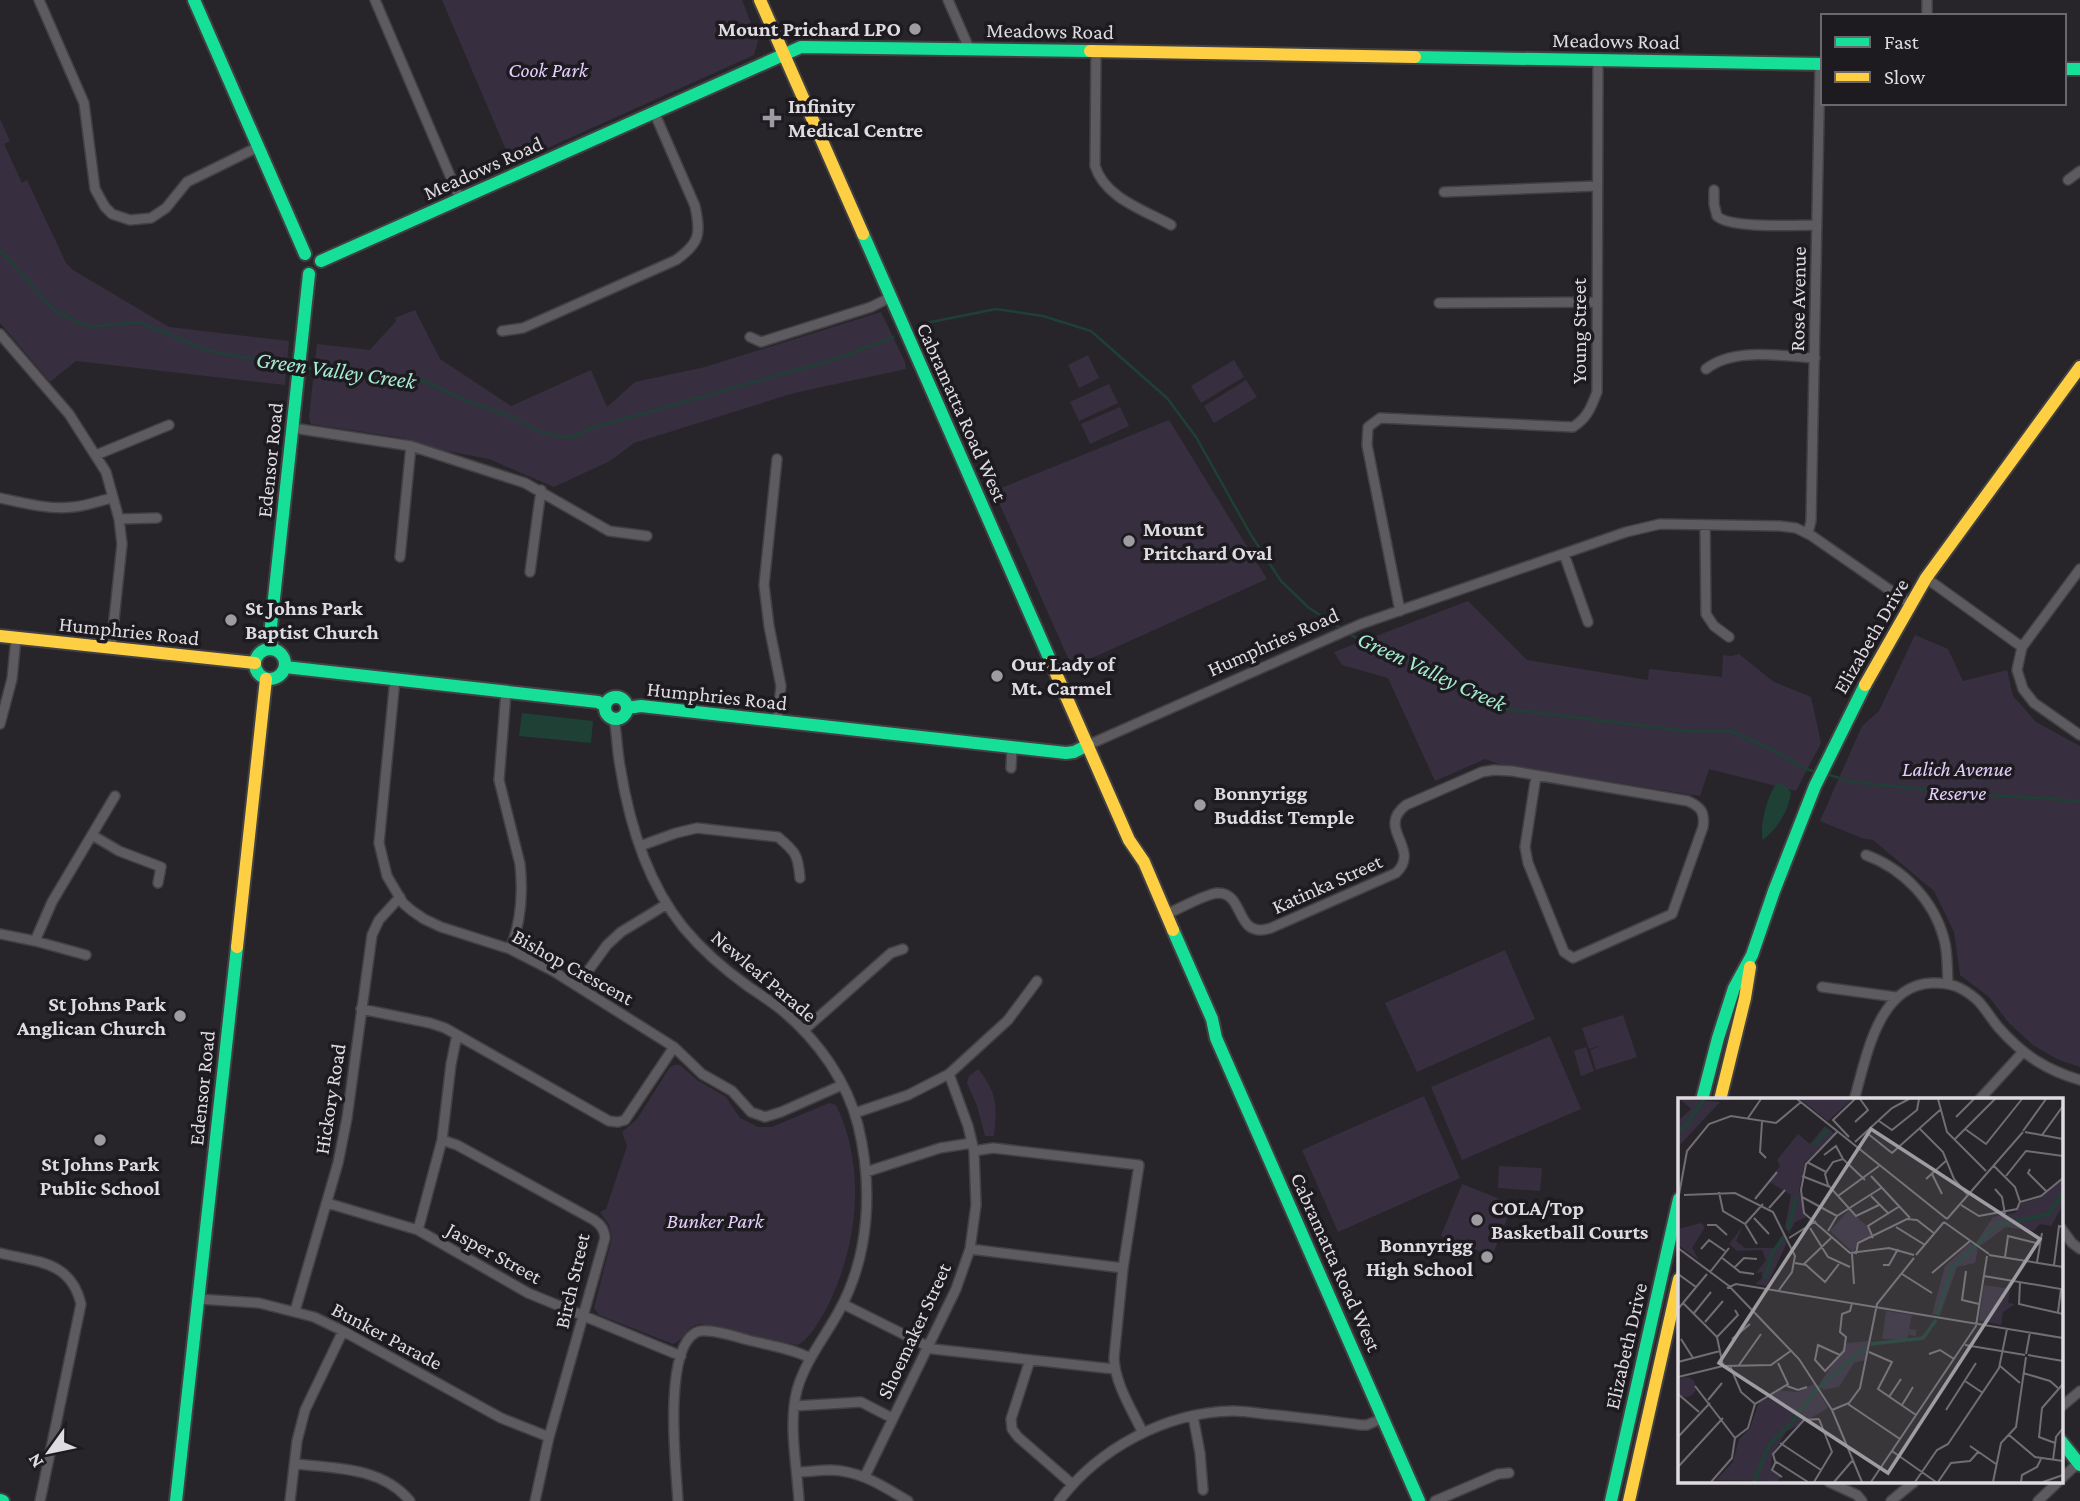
<svg xmlns="http://www.w3.org/2000/svg" width="2080" height="1501" viewBox="0 0 2080 1501" font-family="'Crimson Pro',serif">
<style>
.green{fill:#372f40}
.water{fill:#1e4035}
.lines{fill:none;stroke-linecap:round;stroke-linejoin:round}
.stream{stroke:#1e4035;stroke-width:2.5}
.street-casing{stroke:#414043;stroke-width:12}
.fast-casing{stroke:#414043;stroke-width:16}
.slow-casing{stroke:#414043;stroke-width:16}
.street{stroke:#5d5b5f;stroke-width:9}
.fast{stroke:#16e098;stroke-width:12}
.slow{stroke:#ffcf43;stroke-width:12}
.poi-dot{fill:#9e9ca1;stroke:#1d1a20;stroke-width:2.5}
.labels{text-anchor:middle;dominant-baseline:central;stroke-width:7;stroke-linejoin:round;paint-order:stroke}
.poi-label{font-size:21px;font-weight:bold;fill:#dedce1;stroke:#1d1a20;text-anchor:start}
.street-label{font-size:21px;fill:#dedce1;stroke:#1d1a20}
.park-label{font-size:21px;font-style:italic;fill:#e4cefa;stroke:#1d1a20}
.water-label{font-size:23px;font-style:italic;fill:#a5ecd0;stroke:#1d1a20}
.inset-river{fill:none;stroke:#1e4035;stroke-width:3.5}
.inset-road{fill:none;stroke:#706e73;stroke-width:2}
.view{fill:#9e9ca1;fill-opacity:0.15;stroke:#9e9ca1;stroke-width:3.5}
.inset-edge{fill:none;stroke:#dedce1;stroke-width:3.5}
</style>
<rect width="100%" height="100%" fill="#272529"/>
<path class="green" d="M442,0H742L758,41L754,55L512,164Z
M0,119L10,141L4,144L22,183L27,180L66,263L73,270L169,327L289,341L285,385L76,361L50,382L0,323Z
M415,310L440,359L511,406L591,370L607,407L635,382L705,367L881,312L905,362L906,369L794,393L634,443L610,461L554,487L489,459L437,449L404,438L311,424L309,417L317,344L370,350L396,321L395,318Z
M1088,355L1099,378L1079,388L1068,365Z
M1234,360L1244,377L1201,403L1191,386Z
M1246,380L1257,397L1214,423L1204,406Z
M1109,384L1118,403L1079,421L1070,402Z
M1120,407L1129,426L1090,444L1081,424Z
M1169,420L1267,579L1072,667L994,491Z
M1468,601L1527,660L1648,680L1649,669L1722,677L1723,655L1731,656L1739,654L1774,682L1811,697L1821,743L1796,791L1709,769L1700,796L1499,764L1485,759L1435,781L1388,678L1342,665L1334,652Z
M1915,635L1948,649L1963,681L2007,670L2013,696L2036,722L2080,746V1067L2059,1060L2033,1045L2009,1023L1989,997L1960,975L1954,932L1934,891L1873,840L1862,838L1820,821L1862,726L1879,711Z
M1505,950L1535,1019L1417,1072L1385,1003Z
M1623,1015L1637,1057L1596,1070L1590,1050L1603,1045L1589,1049L1582,1028Z
M1550,1036L1581,1109L1462,1160L1431,1087Z
M1586,1047L1594,1071L1581,1076L1574,1051Z
M675,1065H680L697,1080L726,1097L740,1118L758,1127H772L829,1103L836,1105C868,1171 857,1251 824,1313C817,1324 809,1340 797,1345L700,1324C684,1327 686,1339 673,1344L599,1315L594,1308L612,1238L609,1225L600,1212L606,1209L627,1146L622,1132L637,1119L670,1067Z
M978,1069C998,1093 997,1107 994,1136H985L977,1106L967,1083L969,1076Z
M1424,1096L1460,1178L1338,1232L1302,1150Z
M1499,1166L1542,1168L1540,1191L1498,1188Z
M1462,1184L1513,1204L1492,1256L1441,1236Z"/>
<path class="water" d="M522,713L593,721L591,743L519,736Z
M1777,783L1785,786L1791,792C1789,810 1778,828 1763,840C1759,827 1768,793 1777,783Z"/>
<g class="lines">
<path class="stream" d="M0,250L55,311L90,327L139,322L209,351L295,366
M921,324L996,309L1043,316L1091,331L1167,398L1196,437L1251,535L1281,581L1309,608L1342,629
M302,367L391,382L424,381L465,400L514,418L540,432L569,438L592,428L839,358L893,337
M1348,633L1365,643L1420,665L1464,692L1500,708L1686,731H1730L1773,750L1803,768L1816,772
M1826,774L1853,782L1960,793L2080,801"/>
<defs>
<path id="street" d="M39,0L84,103L95,189L105,207L112,214L130,220L151,218L166,208L187,182L258,147
M375,0L460,199
M948,0L969,48
M1927,16V0
M1096,51L1095,166C1105,198 1144,210 1171,225
M2068,180L2080,171
M1714,190V204L1717,216C1729,229 1797,225 1817,225
M1444,192L1597,186
M1439,303L1597,302
M502,331L523,328L676,260C700,243 701,234 695,206L654,112
M0,334L69,414L106,472L119,519L122,544L111,648
M750,337L761,342L871,307L891,297
M1706,369C1733,347 1781,356 1815,358
M293,428L411,446L525,483L609,531L647,536
M96,455L169,425
M777,459L764,585L769,626L781,686L777,721
M0,498C23,503 50,510 73,507C86,506 99,501 112,498
M119,519L157,518
M1705,525L1706,614L1714,626L1729,637
M1808,533L1811,521L1820,64
M1564,554L1588,622
M400,557L411,446
M2080,569L2022,647L2017,670L2023,689L2034,703L2080,735
M530,572L541,490
M1926,578L2022,647
M1400,611L1367,445L1368,427L1380,418L1573,427C1587,418 1591,408 1597,392L1598,60
M395,679L379,843L387,876L403,903L411,910L424,919L441,927L510,949L553,971L674,1047L702,1074L732,1091L751,1112L765,1117L781,1112L842,1085
M506,692L499,780L520,864C523,892 521,923 510,949
M614,719C617,734 617,750 620,766C629,823 646,881 683,927C702,950 725,970 749,987C761,995 773,1003 784,1012C818,1041 847,1081 858,1125C873,1186 870,1255 839,1311C825,1337 805,1361 797,1390C788,1425 797,1466 799,1501
M0,724L12,679L16,638
M1088,745L1361,624L1626,532L1660,524L1780,526L1796,528L1812,536L1910,604
M1011,768L1012,747
M92,835L119,851L161,867L158,883
M640,846L676,833L697,828L778,837C796,852 798,855 800,878
M1866,855C1904,869 1934,901 1944,939C1948,953 1947,969 1948,983
M1166,914C1180,909 1204,894 1218,893C1246,893 1234,940 1271,928L1396,873C1422,848 1375,829 1406,805L1482,772L1494,770L1512,771L1688,801C1701,807 1705,812 1703,827L1672,914L1573,958L1564,952L1528,863L1525,847L1536,776
M0,934L35,941L86,955
M35,941L52,902L115,796
M577,986L607,945L621,932L667,904
M1822,987L1896,997
M361,1009L430,1023L445,1028L609,1121L618,1122L625,1120L674,1047
M804,1030L891,953L903,949
M1854,1100C1866,1060 1877,985 1932,983C1950,982 1962,987 1976,999C1985,1007 1991,1019 1999,1028C2023,1055 2046,1070 2080,1080
M1979,1100L2022,1053
M855,1113L908,1095L949,1074L1008,1020L1037,981
M442,1140L457,1145L594,1220C601,1225 604,1229 605,1238L549,1437L535,1501
M974,1151L993,1148L1139,1165L1123,1268L1114,1358C1115,1384 1132,1410 1143,1433
M866,1172L940,1148L972,1143
M327,1203L418,1230L528,1293L681,1356
M2061,1228L2072,1243L2080,1249
M418,1230L442,1140L451,1064L457,1035
M970,1249L1123,1268
M0,1253C37,1262 71,1261 81,1304L40,1501
M198,1299L259,1303L314,1317L343,1331L501,1418L549,1437
M843,1304L933,1349L1114,1369
M295,1311L338,1163L347,1118L372,935L379,920L400,897
M1030,1360L1011,1419L1012,1429L1018,1437L1072,1484
M794,1406L861,1402L892,1418
M2061,1407L2080,1391
M1193,1416L1200,1453L1203,1490
M295,1464C335,1468 382,1467 410,1501
M797,1472C808,1472 820,1470 831,1470C861,1471 883,1486 908,1501
M865,1476L956,1289L970,1249L976,1205L974,1151L968,1126L949,1074
M2061,1479L2078,1463
M1829,1482L1857,1495L1862,1501
M290,1501L297,1441L305,1410L343,1331
M678,1501C676,1468 663,1352 695,1333C705,1326 736,1337 748,1340C768,1345 791,1348 810,1358
M1059,1501C1099,1448 1166,1412 1233,1411C1247,1411 1262,1414 1276,1415C1304,1418 1332,1421 1361,1425H1367L1383,1418
M1435,1501L1498,1474L1509,1473
M1891,1501L1914,1482
M2038,1501L2058,1482"/>
<path id="fast" d="M194,0L305,254
M1415,57L1823,64
M2064,69H2080
M863,234L1051,662
M321,261L801,47L1090,51
M255 664a15 15 0 1 1 30 0a15 15 0 1 1-30 0Z
M273,649L270,639L271,626L309,274
M285,667L598,702L605,706
M605 708a11 11 0 1 1 22 0a11 11 0 1 1-22 0Z
M627,708L641,706L1066,753L1074,752L1088,745
M1173,930L1212,1019L1216,1038L1419,1501
M1702,1100L1718,1038L1734,988L1752,955L1774,891L1815,786L1865,685
M2061,1441L2080,1465
M0,1500L3,1501
M176,1501L237,947
M1611,1501L1679,1199"/>
<path id="slow" d="M760,0L863,234
M1090,51L1415,57
M0,636L255,663
M1051,662L1129,840L1144,862L1173,930
M1865,685L1926,578L2080,367
M237,947L266,679
M1720,1100L1745,998L1750,967
M1629,1501L1679,1279"/>
</defs>
<use href="#street" class="street-casing"/>
<use href="#fast" class="fast-casing"/>
<use href="#slow" class="slow-casing"/>
<use href="#street" class="street"/>
<use href="#fast" class="fast"/>
<use href="#slow" class="slow"/>
</g>
<g class="poi-dot">
<circle cx="915" cy="29" r="7"/>
<path d="M768.5 107.5h7v7h7v7h-7v7h-7v-7h-7v-7h7z"/>
<circle cx="1129" cy="541" r="7"/>
<circle cx="231" cy="620" r="7"/>
<circle cx="997" cy="676" r="7"/>
<circle cx="1200" cy="805" r="7"/>
<circle cx="180" cy="1016" r="7"/>
<circle cx="100" cy="1140" r="7"/>
<circle cx="1477" cy="1220" r="7"/>
<circle cx="1487" cy="1257" r="7"/>
</g>
<g class="labels">
<g class="poi-label">
<text x="901" y="29" text-anchor="end">Mount Prichard LPO</text>
<text x="788" y="106">Infinity<tspan x="788" dy="24">Medical Centre</tspan></text>
<text x="1143" y="529">Mount<tspan x="1143" dy="24">Pritchard Oval</tspan></text>
<text x="245" y="608">St Johns Park<tspan x="245" dy="24">Baptist Church</tspan></text>
<text x="1011" y="664">Our Lady of<tspan x="1011" dy="24">Mt. Carmel</tspan></text>
<text x="1214" y="793">Bonnyrigg<tspan x="1214" dy="24">Buddist Temple</tspan></text>
<text x="166" y="1004" text-anchor="end">St Johns Park<tspan x="166" dy="24">Anglican Church</tspan></text>
<text x="100" y="1164" text-anchor="middle">St Johns Park<tspan x="100" dy="24">Public School</tspan></text>
<text x="1491" y="1208">COLA/Top<tspan x="1491" dy="24">Basketball Courts</tspan></text>
<text x="1473" y="1245" text-anchor="end">Bonnyrigg<tspan x="1473" dy="24">High School</tspan></text>
</g>
<g class="street-label">
<text transform="translate(1050 31) rotate(1)">Meadows Road</text>
<text transform="translate(1616 41) rotate(1)">Meadows Road</text>
<text transform="translate(483 168) rotate(-24)">Meadows Road</text>
<text transform="translate(1798 299) rotate(-89)">Rose Avenue</text>
<text transform="translate(1579 331) rotate(-90)">Young Street</text>
<text transform="translate(962 412) rotate(66)">Cabramatta Road West</text>
<text transform="translate(270 460) rotate(-84)">Edensor Road</text>
<text transform="translate(129 631) rotate(6)">Humphries Road</text>
<text transform="translate(1871 636) rotate(-60)">Elizabeth Drive</text>
<text transform="translate(1273 642) rotate(-24)">Humphries Road</text>
<text transform="translate(717 696) rotate(6)">Humphries Road</text>
<text transform="translate(1327 884) rotate(-24)">Katinka Street</text>
<text transform="translate(573 967) rotate(29)">Bishop Crescent</text>
<text transform="translate(764 976) rotate(40)">Newleaf Parade</text>
<text transform="translate(202 1088) rotate(-84)">Edensor Road</text>
<text transform="translate(330 1099) rotate(-81)">Hickory Road</text>
<text transform="translate(494 1253) rotate(29)">Jasper Street</text>
<text transform="translate(1336 1262) rotate(66)">Cabramatta Road West</text>
<text transform="translate(572 1281) rotate(-77)">Birch Street</text>
<text transform="translate(914 1331) rotate(-65)">Shoemaker Street</text>
<text transform="translate(387 1336) rotate(28)">Bunker Parade</text>
<text transform="translate(1626 1346) rotate(-77)">Elizabeth Drive</text>
</g>
<g class="park-label">
<text x="548" y="70">Cook Park</text>
<text x="1957" y="769">Lalich Avenue<tspan x="1957" dy="24">Reserve</tspan></text>
<text x="715" y="1221">Bunker Park</text>
</g>
<g class="water-label">
<text transform="translate(336 370) rotate(8)">Green Valley Creek</text>
<text transform="translate(1432 671) rotate(25)">Green Valley Creek</text>
</g>
</g>
<g transform="translate(1678 1098)">
<rect width="385" height="385" fill="#272529"/>
<path d="M2,1L42,4L0,49V23L13,11ZM122,1H174L150,23ZM147,28L157,36L127,64L121,92L128,119L117,124L111,135L107,129L113,97L90,83L102,68L99,62L120,36L132,46ZM385,81V107L373,128L362,126L356,133L328,129L302,148L298,145L315,119L337,115L344,105L364,99ZM171,112L189,128L193,139L182,142L175,154L152,133ZM23,125L27,129L14,150L21,162L0,147V131ZM65,128L58,143L67,150H96L106,134L110,142L89,188L77,186L84,180V174L78,175L88,162L84,152L59,153L51,146ZM292,145L300,151L297,165L279,169L262,217L254,216L267,168ZM306,187L332,191L330,205L337,206L325,214L323,227L301,222ZM208,213L234,217L231,231L238,232V238L231,237L232,231L229,242L204,241ZM191,243L187,262L176,265L161,289L145,292L142,285L169,245ZM-2 289a10 10 0 1 1 20 0a10 10 0 1 1-20 0ZM136,286L150,310L108,334L94,357L93,370L103,379L100,383L38,382L55,364L61,341L72,330L81,304L100,292L120,294Z" fill="#372f40"/>
<path class="inset-river" d="M0,32L6,30L26,1M136,47L150,31M110,132L118,100M87,180L94,155L107,138M259,217L274,170L319,127L371,116L385,94M193,246L245,240L258,222M114,324L138,292L188,249M76,384L91,347L113,325"/>
<path class="inset-road" d="M119,1L269,121M260,1L269,34L308,73M278,19L296,1M70,20L83,1M201,23L214,32L239,12L241,1M84,24L82,54L88,60M177,24L190,12L182,1M241,30L265,54L276,81L289,96M287,31L308,46L344,1M345,33L368,1M159,34L128,66L123,92L126,115L172,155L211,150L236,157M347,34L385,41M189,35L214,55L262,12M364,37L385,8M171,39L155,22L177,1M277,41L317,1M177,44L214,10L231,1M146,57L158,48L165,61M129,64L148,74M352,71L350,75L369,94M254,76L264,96M124,78L152,89M193,78L232,120M328,78L348,53L385,58M248,81L269,62M187,82L165,61L155,64L147,76L150,87L178,118L201,107M317,91L324,99L327,116M41,94L45,113L67,126M6,97L57,95L95,114L117,158L114,174L101,192M160,98L201,68M193,98L211,116M124,99L159,118L150,133M77,101L99,74M0,102L9,53L31,26L53,18L98,25L123,4M342,104L363,98L385,80M283,107L301,118L339,111L342,104L337,89L316,68M91,110L107,92M159,118L203,90M76,120L91,136M269,121L345,34M266,124L311,156M67,126L85,106M67,126L79,146M29,127H38L49,137M218,129L247,147M132,130L150,159L172,169M111,140L138,123M195,140L190,128L222,108M0,150L51,188L121,261L154,312L184,384M23,151L31,142L47,153M174,156L176,186M178,156L180,145L229,121L239,122L257,136M238,157L266,124M311,157L385,169M43,159L62,174L76,176M327,159L330,138L362,146M359,164L364,135M117,165L128,167L147,184L161,166M126,166L153,140M205,167H211L220,151M376,167L381,128L385,129M56,170L66,160L79,161M288,173L284,202L301,206M32,174L51,150M254,175L292,143M0,176L18,189M224,176L254,195M306,178L383,191L380,214M342,184L341,206L385,216M49,190L58,186L385,240M5,205L39,239L45,268M0,211L29,176M16,215L33,194M27,224L45,203M39,239L60,217L57,212M3,241L15,260M54,241L72,226M287,247L347,257M191,254L214,264L200,291L238,317M251,256L262,252L276,261M348,256L352,234M162,257L140,247L137,262L147,273L148,272L164,255L166,253L168,239L162,234L164,216L172,213L174,205M350,257L385,263M0,264L42,253M61,267L83,236M52,268L63,294L77,306M322,268L342,285M345,275L372,283L380,290M0,279L45,268L93,267L114,252M287,283L305,295M17,288L57,340L54,360L33,384M109,288L120,292L129,289M0,296L21,314M211,299L223,281M30,302L44,285M170,306L222,341M224,307L235,289M154,312L171,305L182,290L199,206L236,160M268,312L298,265M331,337L357,359L385,363M0,339L32,305M57,340L70,330L77,306L110,286L100,265M102,345L143,372M377,345L361,339L364,310L385,286M292,348L318,366M214,353L258,384M375,362L378,339L385,330M98,363L94,372L104,379M0,369L45,320M130,384L97,363L95,356L126,322L141,321M136,384L154,354L141,321M156,384L174,363M193,384L298,228L309,158M237,384L259,352L270,346L321,270L329,231M260,384L273,365L292,363L300,354M315,384L323,345L338,329L348,259M343,384L344,377L359,369L363,361M365,384L385,377"/>
<path class="view" d="M193,31L362,141L210,375L41,265Z"/>
<rect width="385" height="385" class="inset-edge"/>
</g>
<rect x="1821" y="14" width="245" height="91" fill="#1d1a20" stroke="#6a686d" stroke-width="2"/>
<rect x="1835" y="37" width="35" height="10" fill="#16e098" stroke="#6a686d" stroke-width="2"/>
<text x="1884" y="49" font-size="21" fill="#dedce1">Fast</text>
<rect x="1835" y="72" width="35" height="10" fill="#ffcf43" stroke="#6a686d" stroke-width="2"/>
<text x="1884" y="84" font-size="21" fill="#dedce1">Slow</text>
<g transform="translate(49 1452) rotate(237)" stroke="#1d1a20" stroke-width="5" paint-order="stroke">
<path d="M0-5L12 26L0 18L-12 26Z" fill="#dedce1"/>
<text y="-10" font-size="19" font-weight="bold" text-anchor="middle" fill="#dedce1">N</text>
</g>
</svg>
